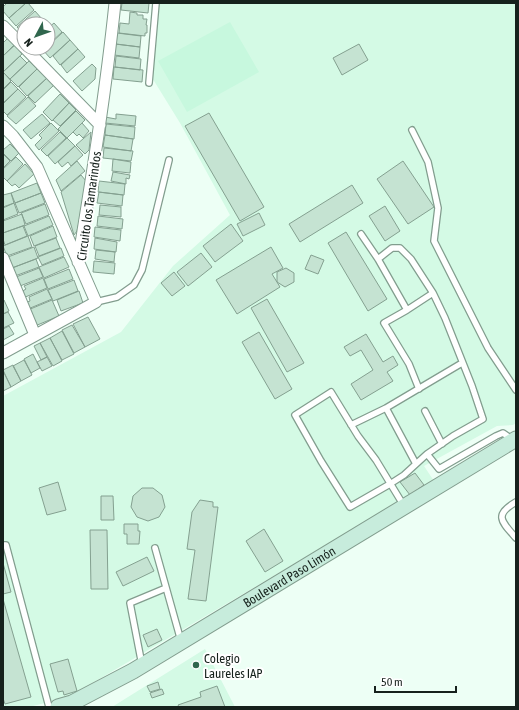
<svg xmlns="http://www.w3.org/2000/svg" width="519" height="710" viewBox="0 0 519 710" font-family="'Asap Condensed',sans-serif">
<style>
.built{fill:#d4fae5}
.green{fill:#c7f8de}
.building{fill:#c5e3d2;stroke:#84a090}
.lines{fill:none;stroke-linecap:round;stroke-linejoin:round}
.service-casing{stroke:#829d8e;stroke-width:8}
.minor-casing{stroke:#829d8e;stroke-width:13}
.secondary-casing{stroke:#829d8e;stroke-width:17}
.service{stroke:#fff;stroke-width:5.5}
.minor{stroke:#fff;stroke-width:11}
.secondary{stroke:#c7ecdc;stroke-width:15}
.poi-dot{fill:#30664d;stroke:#fff;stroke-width:1.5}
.labels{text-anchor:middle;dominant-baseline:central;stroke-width:4;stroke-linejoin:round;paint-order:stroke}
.street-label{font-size:13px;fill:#16211c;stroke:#fff}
.poi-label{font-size:13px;fill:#16211c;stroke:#fff;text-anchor:start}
</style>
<rect width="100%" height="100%" fill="#edfff5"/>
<path class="built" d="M157,3H516V423L513,425L497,426L424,466L434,481L69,697L29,707H3V396L121,332L173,266L230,215L180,123L151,76Z
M205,649L235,707H112Z"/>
<path class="green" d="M230,22L259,72L187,112L158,61Z"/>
<path class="building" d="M7,3H26L9,18L3,11V7Z
M26,3H28L34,10L16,26L9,18Z
M122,3H149L148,13L121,10Z
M35,11L42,19L37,24H24V35L17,27Z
M130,12L137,13V15H143V19H147L146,25H147V33H145V36L119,33L120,23L129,24Z
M54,23L62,32L48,45V28Z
M63,32L70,40L50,58L43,50L46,48H48V46Z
M117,33L141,36L140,47L115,44Z
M8,38L14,45L3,56V43Z
M70,40L78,49L60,65L53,56Z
M116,44L140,47L139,58L114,55Z
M359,44L368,60L342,75L333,58Z
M15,45L22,54L3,72V56Z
M78,49L85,57L67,73L61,65Z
M20,56L27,63L10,79L3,72Z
M116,56L141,59L140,70L115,67Z
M29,61L37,69L18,87L10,79Z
M92,64L96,68L95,79L82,91L73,81Z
M114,67L143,70L142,82L113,79Z
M38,68L47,78L27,96L19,87Z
M4,73L11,81L3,89V74Z
M47,78L54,85L35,103L28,96Z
M11,82L18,89L3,103V90Z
M18,89L26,97L7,115L3,111V104Z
M60,94L69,103L52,121L43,112Z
M28,97L36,106L16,124L7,116Z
M69,103L76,110L60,126L53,120Z
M76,111L85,120L67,138L58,129Z
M209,113L264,207L240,221L185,126Z
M42,114L50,123L31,139L23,130Z
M116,114L136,116L135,126L105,123V117L116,119Z
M51,123L59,131L39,150L35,145L42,138L39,135Z
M82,123L89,131L83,138L79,134L77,136L73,132Z
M106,124L135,127L134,139L105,135Z
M60,132L66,138L47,156L41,150Z
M91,132L89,150L85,154L76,145Z
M105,135L133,139L131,151L103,147Z
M67,138L75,146L55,164L48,156Z
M10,144L19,153L11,161L3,153V150Z
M75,146L83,155L71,166L68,162L62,167L58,162Z
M104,148L133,151L131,161L103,158Z
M3,154L10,161L3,168Z
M16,157L23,164L7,181L3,177V169Z
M113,159L131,162L130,173L112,171Z
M77,161L85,171L61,191L56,180Z
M403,161L434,207L408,224L377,179Z
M25,164L34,174L19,188L15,184L12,186L7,181Z
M113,172L130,175L129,179L126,178V184L111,181Z
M81,175L86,181L85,196L77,231L74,235L61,192Z
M99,181L125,184L124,195L98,192Z
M37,183L41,193L15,203L11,193Z
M352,185L363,203L300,242L289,224Z
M99,192L123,195L122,206L97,203Z
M11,193L14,203L3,207V195Z
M41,193L45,203L19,213L15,203Z
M14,203L18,214L3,220V208Z
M45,204L49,215L26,224L21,213Z
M100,205L121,207V217L99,215Z
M385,206L400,231L385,241L369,216Z
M259,213L265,225L243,236L237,224Z
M22,214L25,225L3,233V221Z
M49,216L53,225L28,236L24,226Z
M98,216L123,219L122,229L97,226Z
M231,224L243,241L215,262L203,246Z
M23,226L27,236L5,245L3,239V233Z
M53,226L57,237L34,246L30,236Z
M95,227L121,230L120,241L94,237Z
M346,232L387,299L368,311L328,243Z
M28,236L32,247L7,256L3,246Z
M56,238L60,248L39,256L35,246Z
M95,238L117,242L116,252L94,249Z
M34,247L38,258L12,268L8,257Z
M271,247L283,268L272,274L280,287L237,314L216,280Z
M61,248L64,256L42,265L38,257Z
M96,250L115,252L114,262L95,259Z
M201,253L212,267L188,286L177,272Z
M311,255L324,260L318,274L305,269Z
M64,257L69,267L44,278L39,267Z
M36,259L39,267L15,276L12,268Z
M94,261L115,263L114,274L93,272Z
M39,268L43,277L20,286L16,277Z
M286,268L294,273V282L285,287L277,282V272Z
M69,269L73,279L48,289L44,279Z
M174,272L185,286L172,296L161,283Z
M43,278L47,288L23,298L21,292L26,289L24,286Z
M74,280L78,291L53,301L48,290Z
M47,289L52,299L28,309L25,303L30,301L29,297Z
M79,291L83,303L61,311L57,300Z
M267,299L304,363L287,372L251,308Z
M4,300L9,311L3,314V301Z
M52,300L59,316L35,326L28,310Z
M8,312L14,323L3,328V314Z
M88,317L100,339L85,347L73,324Z
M72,325L85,347L74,353L62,330Z
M9,326L14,334L3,340V329Z
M62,331L74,354L62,360L50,338Z
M259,332L292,389L275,399L242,342Z
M366,334L383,362L393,356L398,365L387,372L393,381L361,400L351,384L373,370L361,350L350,356L344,347Z
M50,338L62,361L53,366L40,343Z
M40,343L47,357L41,360L34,346Z
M33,354L40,368L31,373L24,359Z
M47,357L52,366L42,371L37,362Z
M24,360L32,375L21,381L13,366Z
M13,365L21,381L11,387L3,370Z
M3,371L11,387L3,391Z
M415,473L424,485L410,495L400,482Z
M58,482L66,510L47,515L39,488Z
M142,488H153L162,495L165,507L159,517L148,521L137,517L131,507L133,496Z
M101,496H113L114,520H101Z
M200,500L213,502V507H218L206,601L188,599L195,550L187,549L192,512Z
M124,524H138V531H140L139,544H127V534H124Z
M264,529L283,561L265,572L246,541Z
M90,530H107L108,589H91Z
M147,557L154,571L123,586L116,572Z
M3,563L11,592L3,594Z
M3,599L31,697L5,704L3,698Z
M157,629L162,640L148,647L143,635Z
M68,659L77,691L64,695L63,691L58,692L50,664Z
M158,682L160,689L150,692L147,686Z
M217,686L225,707H179L178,705L201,697L200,692Z
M162,689L164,694L152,698L150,693Z"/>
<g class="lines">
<defs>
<path id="service" d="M149,83L156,3
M412,130L428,162L438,208L434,241L488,348L516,390
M361,234L378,259L407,310
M378,259L392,248H400L411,259L433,293L445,318L472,386L483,419L453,436L427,454L439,469L496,436L503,433L513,440
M96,302L117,297L134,285L142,270L169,160
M419,389L409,364L384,323L407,310L433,293
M386,408L416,464L427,454
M425,411L442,444
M351,425L386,408L462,363
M516,502C493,515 502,522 516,538
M404,506L376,460L358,436L331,392L295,415L321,461L350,507L390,484L404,475L416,464
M3,545H6L49,707
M155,548L181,641
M142,665L130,603L166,588"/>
<path id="minor" d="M3,26L24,47
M25,48L100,125
M3,126L13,136L37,167L96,302L3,353
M3,258L35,335
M78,262C92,176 106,90 115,3"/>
<g id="secondary">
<path id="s1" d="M58,707L72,703L133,671L516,439"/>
</g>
</defs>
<use href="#service" class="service-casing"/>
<use href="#minor" class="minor-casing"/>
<use href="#secondary" class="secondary-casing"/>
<use href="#service" class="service"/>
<use href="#minor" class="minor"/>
<use href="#secondary" class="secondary"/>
</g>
<circle class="poi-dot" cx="196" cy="665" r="4"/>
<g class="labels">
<g class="street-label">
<text transform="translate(89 206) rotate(-82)">Circuito los Tamarindos</text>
<text stroke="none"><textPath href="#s1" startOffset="266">Boulevard Paso Limón</textPath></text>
</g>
<g class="poi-label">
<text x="204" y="658">Colegio<tspan x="204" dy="15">Laureles IAP</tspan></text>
</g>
</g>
<rect width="519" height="710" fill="none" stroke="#16211c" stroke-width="8"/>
<g transform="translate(36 36) rotate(229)"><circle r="19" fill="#ffffff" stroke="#a2a6a4"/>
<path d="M0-3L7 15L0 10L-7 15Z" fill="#30664d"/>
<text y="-6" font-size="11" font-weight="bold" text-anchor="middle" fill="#16211c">N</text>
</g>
<path d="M375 686v6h81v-6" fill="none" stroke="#16211c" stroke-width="2"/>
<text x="381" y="686" font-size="12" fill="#16211c" stroke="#ffffff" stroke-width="3" paint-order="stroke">50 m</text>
</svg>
